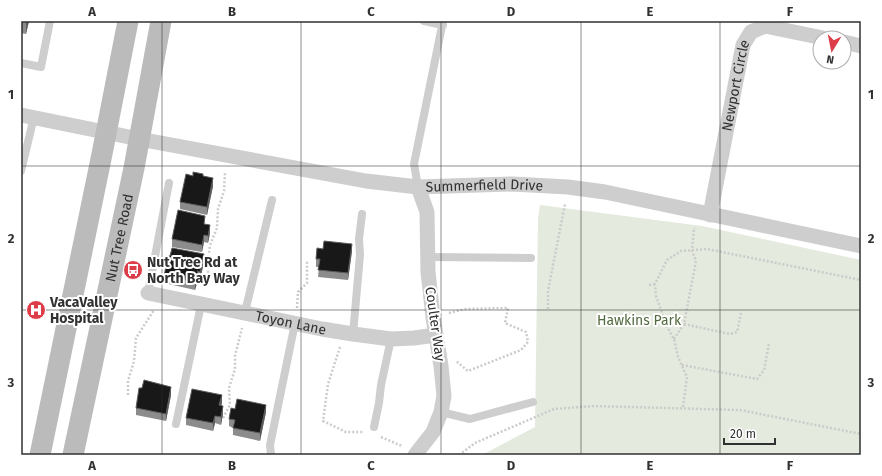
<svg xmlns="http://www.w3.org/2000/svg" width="882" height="476" viewBox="0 0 882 476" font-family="'Fira Sans',sans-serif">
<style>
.green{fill:#e4eadd}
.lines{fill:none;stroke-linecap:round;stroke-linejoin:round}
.path{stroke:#cbcbcb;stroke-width:2.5;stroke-dasharray:2 2;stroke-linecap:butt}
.lane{stroke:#cecece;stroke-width:8}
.street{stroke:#cecece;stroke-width:15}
.secondary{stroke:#bbb;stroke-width:21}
.wall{fill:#8c8c8c}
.shaded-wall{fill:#5d5d5d}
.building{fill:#181818;stroke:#5d5d5d}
.grid{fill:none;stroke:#313131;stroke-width:1;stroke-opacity:0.55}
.labels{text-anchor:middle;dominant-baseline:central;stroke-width:4;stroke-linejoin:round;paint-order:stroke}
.street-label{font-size:14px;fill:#313131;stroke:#fff}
.poi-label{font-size:14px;font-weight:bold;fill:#313131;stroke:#fff;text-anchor:start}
.park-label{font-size:14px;fill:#536b40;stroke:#fff}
.neatline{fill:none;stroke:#313131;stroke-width:1.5}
.grid-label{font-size:13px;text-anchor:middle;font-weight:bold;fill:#313131}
</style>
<rect width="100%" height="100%" fill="#fff"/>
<path class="green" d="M540,205L702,226L861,260V455H482L535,427L538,218Z"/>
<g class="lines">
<path class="path" d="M649,285L655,284
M204,288L208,277V261L210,245L217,228L218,209L224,191L225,172
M297,308L298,292L307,283V260
M548,309V291L565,204
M449,313L465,309L508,308L505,323L526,332L528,342L521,350L468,371L457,362H456
M684,324L730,334L737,332L741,313
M674,339L684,324L696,261L692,250L694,229L695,228
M340,347L328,384L323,421L346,432H363
M682,365L757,379L764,370L769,344
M128,395V381L134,361L136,338L154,310
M683,407L687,377L678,357L674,339L667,327L656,296L655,284L667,260L681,251L707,249L861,280
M223,418L230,405L229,388L235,369V356L242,328
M381,437L402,446
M459,455L475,443L554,409L593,406L740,410L861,434"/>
<path class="lane" d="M424,21L443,25
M21,63L41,67L50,21
M21,171L34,117
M418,187L414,164L443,21
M428,257L531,258
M148,293L169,183
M245,312L272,200
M353,334L360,255L359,239L362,214
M441,412L470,419L533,402
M176,424L201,305
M374,427L379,403L381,385L391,339
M271,455L270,445L295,323"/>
<g class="street">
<path d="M844,42L861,46"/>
<path id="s1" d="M21,115L139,139L366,181L418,187L512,184L568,187L605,192L861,246"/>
<path id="s2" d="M710,215L743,45L751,32L765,26L823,38"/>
<path id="s3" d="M148,293L322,329L353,334L391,339L414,338L436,335"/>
<path d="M415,455L433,432L441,412L444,396L441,366L433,317L428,272L427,212L418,187"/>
</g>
<g class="secondary">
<path d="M40,455L102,154L128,21"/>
<path id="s4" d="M73,455L134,168L161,21"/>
</g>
</g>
<path class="wall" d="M21,21H29L26,34L21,33Z
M193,176H203L213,186L207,215L180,209V202Z
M205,224L210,233L208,243L204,242L202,252L172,247V239Z
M352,251L348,280L318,277L319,267H316V259Z
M170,256L204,262L200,280L198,279L195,290L164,283V276Z
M171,395L166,421L136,415V408Z
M222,403L221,406L223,414L221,425L215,423L213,431L186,425V418Z
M266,412L260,441L233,435V428L229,426V419Z"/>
<path class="shaded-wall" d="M26,21H29L26,34Z
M213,178V186L207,215V207Z
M210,225V233L208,243V236Z
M204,235V242L202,252V245Z
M352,244V251L348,280V273Z
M204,254V262L200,280V272Z
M198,273V280L195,290V282Z
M171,387V395L166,421V414Z
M222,395V403L219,413V405Z
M266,405V412L260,441V433Z
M223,406V414L221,425V417Z
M215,416V423L213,431V423Z"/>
<path class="building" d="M193,172L203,174V176L213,178L207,207L180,202L186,174L193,176Z
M178,210L205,216L204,224L210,225L208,236L204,235L202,245L172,239Z
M324,241L352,244L348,273L318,270L320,259H316L317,248L323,249Z
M172,248L204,254L200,272L197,271L198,273L195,282L164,276L168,256H170Z
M144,380L171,387L166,414L136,408L139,388H142Z
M192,389L222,395L219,405L223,406L221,417L215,416L213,423L186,418Z
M237,399L266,405L260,433L233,428L235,420L229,419L231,408L235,409Z"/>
<path class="grid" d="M162,21V455M301,21V455M441,21V455M581,21V455M720,21V455M21,166H861M21,310H861"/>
<defs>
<symbol id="bus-disc" viewBox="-11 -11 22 22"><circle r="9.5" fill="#dd3d48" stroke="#fff"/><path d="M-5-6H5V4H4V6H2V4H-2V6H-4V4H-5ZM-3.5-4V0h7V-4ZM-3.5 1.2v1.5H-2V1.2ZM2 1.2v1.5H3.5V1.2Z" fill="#fff"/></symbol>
<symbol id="hospital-disc" viewBox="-11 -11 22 22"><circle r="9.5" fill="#dd3d48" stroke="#fff"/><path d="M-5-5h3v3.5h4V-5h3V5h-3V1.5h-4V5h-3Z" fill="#fff"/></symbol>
</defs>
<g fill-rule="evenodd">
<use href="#bus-disc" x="122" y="259" width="22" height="22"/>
<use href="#hospital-disc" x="25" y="299" width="22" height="22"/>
</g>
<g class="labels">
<g class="street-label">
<text stroke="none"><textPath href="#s2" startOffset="132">Newport Circle</textPath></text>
<text stroke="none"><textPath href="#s1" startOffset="470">Summerfield Drive</textPath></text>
<text stroke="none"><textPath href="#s4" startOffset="222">Nut Tree Road</textPath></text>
<text stroke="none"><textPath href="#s3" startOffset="146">Toyon Lane</textPath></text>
<text transform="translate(435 324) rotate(82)">Coulter Way</text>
</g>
<g class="poi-label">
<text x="147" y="262">Nut Tree Rd at<tspan x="147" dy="16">North Bay Way</tspan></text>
<text x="50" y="302">VacaValley<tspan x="50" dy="16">Hospital</tspan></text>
</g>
<g class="park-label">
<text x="639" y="320">Hawkins Park</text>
</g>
</g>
<rect width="882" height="476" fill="none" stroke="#ffffff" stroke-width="44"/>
<g transform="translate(832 50) rotate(190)"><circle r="19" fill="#ffffff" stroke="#adadad"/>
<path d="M0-3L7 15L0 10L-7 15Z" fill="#dd3d48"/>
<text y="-6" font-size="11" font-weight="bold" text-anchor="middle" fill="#313131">N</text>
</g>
<path d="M724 438v6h51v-6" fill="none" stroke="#313131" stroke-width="2"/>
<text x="730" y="438" font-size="12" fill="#313131" stroke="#ffffff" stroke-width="3" paint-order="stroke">20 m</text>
<rect x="22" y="22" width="838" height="432" class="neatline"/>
<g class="grid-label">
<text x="92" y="16">A</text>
<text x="232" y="16">B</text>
<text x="371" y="16">C</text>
<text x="511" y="16">D</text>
<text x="650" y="16">E</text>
<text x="790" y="16">F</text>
<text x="11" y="99">1</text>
<text x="871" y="99">1</text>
<text x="11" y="243">2</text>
<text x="871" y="243">2</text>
<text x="11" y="387">3</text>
<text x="871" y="387">3</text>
<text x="92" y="470">A</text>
<text x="232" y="470">B</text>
<text x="371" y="470">C</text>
<text x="511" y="470">D</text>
<text x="650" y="470">E</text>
<text x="790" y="470">F</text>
</g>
</svg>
